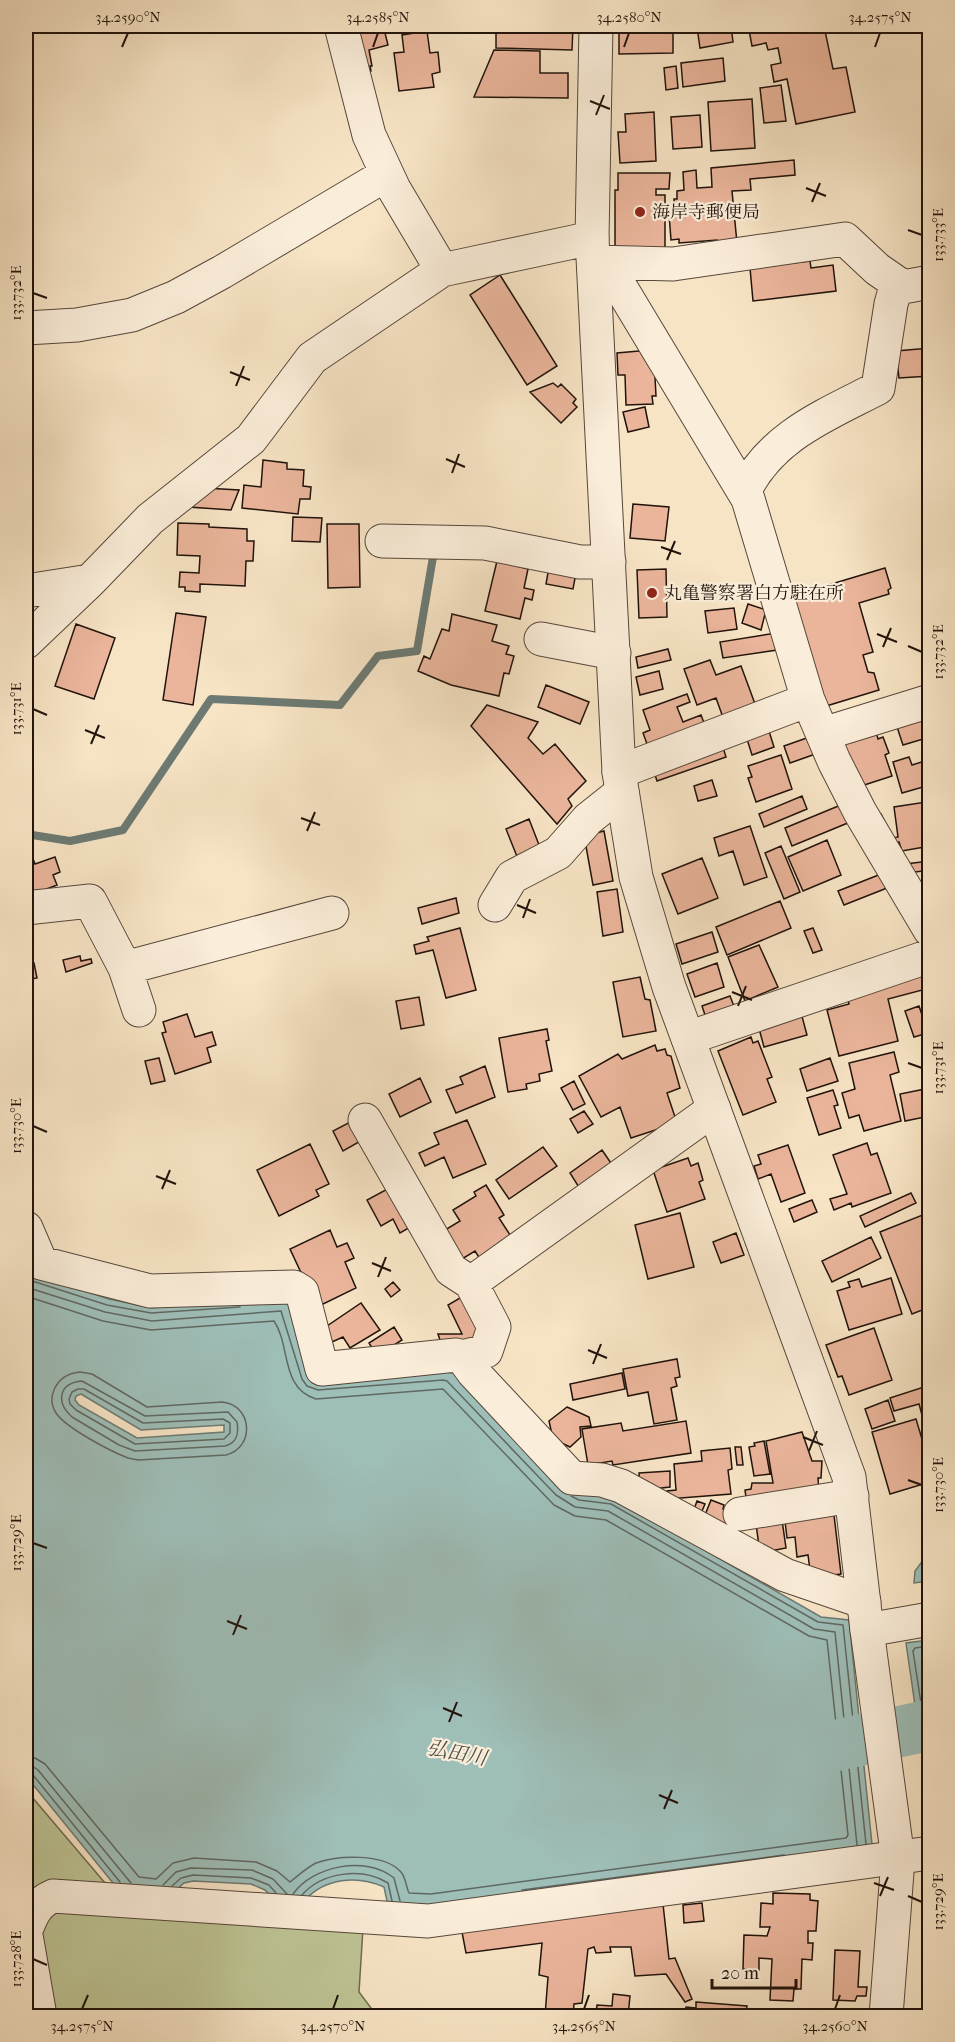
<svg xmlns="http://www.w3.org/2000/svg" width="955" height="2042" viewBox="0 0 955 2042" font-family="'IM FELL French Canon','Noto Serif JP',serif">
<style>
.green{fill:#bec494;stroke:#706c50;stroke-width:1.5}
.water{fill:#9ebeb8;stroke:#6c7a73;stroke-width:1.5;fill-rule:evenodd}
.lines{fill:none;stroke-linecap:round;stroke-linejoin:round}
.shore{stroke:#606862;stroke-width:1.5}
.stream{stroke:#6c7a73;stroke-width:8}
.river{stroke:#9ebeb8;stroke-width:51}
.building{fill:#eab59b;stroke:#21130b;stroke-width:1.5}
.minor-casing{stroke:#56473a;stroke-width:35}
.tertiary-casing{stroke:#56473a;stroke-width:35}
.minor{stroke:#faedd9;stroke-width:33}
.tertiary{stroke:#faedd9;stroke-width:33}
.ticks{fill:none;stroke:#21130b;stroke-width:2}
.poi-dot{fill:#8f2418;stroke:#faedd9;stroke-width:2}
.labels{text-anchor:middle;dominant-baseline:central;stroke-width:4.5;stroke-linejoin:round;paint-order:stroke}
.poi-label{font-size:18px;fill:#21130b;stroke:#faedd9;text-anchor:start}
.water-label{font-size:20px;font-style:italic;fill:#4d4f48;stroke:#faedd9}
.neatline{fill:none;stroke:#21130b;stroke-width:2}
.ticks-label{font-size:15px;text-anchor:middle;fill:#21130b}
</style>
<rect width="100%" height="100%" fill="#f7e4c5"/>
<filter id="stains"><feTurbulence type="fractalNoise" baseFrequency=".00333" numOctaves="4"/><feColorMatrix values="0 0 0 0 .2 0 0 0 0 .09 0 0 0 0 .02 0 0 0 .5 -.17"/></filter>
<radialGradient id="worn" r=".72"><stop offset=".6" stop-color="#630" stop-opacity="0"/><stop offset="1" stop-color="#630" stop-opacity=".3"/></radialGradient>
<path class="green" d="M26,1790L128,1910L363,1928L359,1992L377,2016H26Z"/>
<path class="water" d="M26,1272L109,1299L152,1308L287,1297L314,1374L446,1366L612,1497L821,1617L849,1620L873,1854L386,1916L387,1901L384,1887C357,1875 325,1878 305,1900L276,1901L265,1890L251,1884L193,1881L184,1883L175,1891L126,1899L26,1776ZM81,1394L141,1430L224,1425V1432L137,1438L79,1405L75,1400L76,1396Z
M928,1537H929V1581L914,1583L915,1571L924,1559V1547Z
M929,1640H930L929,1802L906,1643Z"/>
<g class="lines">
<path class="shore" d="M26,1279L107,1305L151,1313L240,1307
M26,1287L105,1312L152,1321L281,1311L302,1379L307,1386L318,1390L443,1380L447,1381L556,1495L575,1507L608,1511L814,1629L835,1632L857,1845
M26,1296L103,1321L151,1330L274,1321C291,1346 280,1388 316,1399L443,1389L554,1505L575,1516L606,1520L809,1636L827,1640L848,1835L846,1838L431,1894L409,1893C406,1887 406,1878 401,1872C384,1853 338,1855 316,1863C306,1868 299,1875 290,1882L277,1871L256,1862L194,1858L173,1863L156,1879L139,1877L45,1764L35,1758L26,1757
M80,1372L92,1374L147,1407L222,1402C253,1405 255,1448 226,1455L138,1460L128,1458C110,1451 66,1428 56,1413C51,1405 51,1397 54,1390C59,1378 69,1373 80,1372Z
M82,1381L145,1416L228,1412L237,1422C239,1434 237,1443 225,1446L135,1451L119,1445L72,1417C56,1403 58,1383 82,1381Z
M78,1389H84L143,1423L223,1419L230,1423V1433L224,1439L135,1444L76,1410L70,1404L69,1399L72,1392Z
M571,1496L579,1500L611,1504L818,1622L843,1625L866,1844
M930,1646L915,1648L913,1651L930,1762
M930,1654L923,1655L922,1657L930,1711
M26,1766H32L38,1770L131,1883
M26,1773L33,1775L120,1882
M163,1885L176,1872L191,1868L252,1870L273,1879L287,1894
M172,1886L181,1878L193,1875L251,1878L269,1885L276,1893
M522,1890L784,1855
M293,1894C313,1866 365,1855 394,1878L400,1901
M302,1895C322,1872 362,1867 388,1883L392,1901"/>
<path class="stream" d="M26,834L70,841L123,830L211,699L340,705L378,656L417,651L433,557"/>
<path class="river" d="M792,1755L930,1725"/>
</g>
<path class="building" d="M353,26H398L384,29L388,45L369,50L372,66H370L371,71L364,73Z
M496,26H573L572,50L496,48Z
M619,26H673V53L619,54Z
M705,26H731L733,42L700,48L697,27Z
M768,26H824L833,69L846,67L855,112L796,124L787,79L774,82L771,65L781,63L778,48L768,50L766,43L752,46L749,30Z
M427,31L430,53L438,52L440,72L432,74L434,87L399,91L394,53L404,52L402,35Z
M494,50L540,51V73H568V98L474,97Z
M723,58L725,81L683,87L681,63Z
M676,66L678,88L666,90L664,68Z
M781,85L786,121L764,123L760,88Z
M752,99L755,148L711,151L708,102Z
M654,112L656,161L620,163L618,132H626L625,114Z
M700,115L702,147L673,149L671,117Z
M794,160L795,175L750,179L751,190L732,191L737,243L717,244V240L679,243V239L671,240L669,214L675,212L674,199H677V191L684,190L683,172L696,170L697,188L712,187L711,168Z
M618,173H670L669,189H656V195H665V248H615V190H618Z
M810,261L811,268L833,265L836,291L753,301L750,268Z
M500,275L557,366L527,385L470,295Z
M930,348V376L899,378L896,351Z
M650,350L663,377H655L656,396H652L653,404L626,405L625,375H618L617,353Z
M553,383L558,387L561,384L576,399L573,403L577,407L561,423L530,392Z
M645,407L649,427L628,432L623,412Z
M263,460L287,463V469L304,470L303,486L311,487L310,499H300L298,514L242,508L244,485L261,487Z
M204,488L239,490L231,510L189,507Z
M633,504L669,507L665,541L630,538Z
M293,517L322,518L320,542L292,541Z
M178,523L209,524V527L247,529V541H254L253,561H246L245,586L200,584V592L185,591V587H179L180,572L199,573L200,556L177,555Z
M327,524H359L360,587L328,588Z
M497,561L528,569L524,588L534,590L532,600L525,598L520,619L485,611Z
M549,567L576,573L573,589L546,584Z
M885,568L891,588L888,590L889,594L859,603L873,652L863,655L868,672L874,673L879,690L823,707L792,600L809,595L808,591Z
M666,569L667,617L639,618L637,570Z
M748,604L766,610L761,630L742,623Z
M734,608L737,629L708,633L705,611Z
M26,609H29L30,618H26Z
M176,613L206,617L193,705L163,700Z
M452,614L497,625L492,641L509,646L506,654L514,656L509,674L504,673L499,696L451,685L418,671L424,656L430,659L442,629L449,631Z
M76,624L115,638L94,699L55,686Z
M782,632L784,649L723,658L720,642Z
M668,649L671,660L638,668L636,657Z
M710,660L716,675L741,666L758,712L725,723L716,698L697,705L684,669Z
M659,671L663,689L640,695L636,677Z
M546,685L589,702L580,724L538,707Z
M687,694L690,702L677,707L683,722L701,715L707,731L650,752L643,733L650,730L643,710Z
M487,705L538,722L528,738L543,754L555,744L586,781L568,799L572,806L557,824L471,726Z
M930,710V737L903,745L895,721Z
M768,728L774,747L752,755L746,736Z
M875,728L878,739L883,737L889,753L885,755L892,776L855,788L839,739Z
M818,734L824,751L790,763L784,746Z
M721,741L726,757L657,781L652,765Z
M781,755L792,789L756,802L748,778L752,777L748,766Z
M909,757L912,765L928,760L930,785L902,793L893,762Z
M712,780L717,796L698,801L694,786Z
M802,796L807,809L764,827L759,814Z
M848,802L855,820L792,846L785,828Z
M926,802L927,810H930V846L902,851L899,842L885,846L873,818L881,814L893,838L898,837L894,807Z
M529,819L541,850L518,859L506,829Z
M750,826L767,877L744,885L733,851L719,856L714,838Z
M604,831L613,881L593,885L585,841L592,834Z
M26,840L35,864L55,857L60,872L53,875L57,885L44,890L26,900Z
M827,840L841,875L803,891L788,857Z
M781,846L800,892L784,899L765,853Z
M702,858L718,898L678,914L662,874Z
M930,861V882H924L923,871L906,873L905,864Z
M881,874L887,888L844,905L838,891Z
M617,889L623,932L603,936L597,892Z
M456,898L459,913L422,924L418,908Z
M780,901L791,928L727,955L716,927Z
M460,928L476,990L446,998L433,950L416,954L414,945L429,941L427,937Z
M813,928L822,950L813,953L804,931Z
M712,932L718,952L682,964L676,944Z
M759,945L778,987L745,1001L728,957Z
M80,956L81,961L91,959L92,963L66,972L63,960Z
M34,963L37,978L26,980V964Z
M717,963L724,987L695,997L687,974Z
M930,964V988L888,999L898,1041L839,1056L827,1010L849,1004L846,990Z
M640,977L645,999L650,1000L656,1031L623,1037L613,982Z
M730,996L737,1014L708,1024L702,1006Z
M419,997L424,1025L401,1029L396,1001Z
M919,1006L928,1033L914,1037L905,1011Z
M800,1009L807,1035L764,1047L757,1021Z
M187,1014L195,1037L212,1032L216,1045L207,1048L211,1062L175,1074L162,1033L166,1032L163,1022Z
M547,1029L549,1040L546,1041L552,1071L539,1074L540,1081L526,1084L527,1089L508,1092L499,1038Z
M751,1037L753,1043L758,1041L772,1077L767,1079L776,1102L743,1115L718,1051Z
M655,1045L657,1051L665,1049L667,1055L671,1056L680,1088L667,1093L677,1123L631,1138L620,1107L601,1117L579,1076L618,1054L622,1059Z
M894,1052L899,1072L890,1075L901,1121L864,1131L859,1115L849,1118L842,1093L855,1089L849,1063Z
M159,1058L165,1081L151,1084L145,1061Z
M830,1058L838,1081L807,1091L800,1069Z
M485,1066L495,1097L456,1113L446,1090L463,1084L460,1077Z
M420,1078L431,1102L400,1117L389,1094Z
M574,1081L585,1104L573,1110L561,1088Z
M930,1088V1116L905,1121L900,1094Z
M833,1090L838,1105L834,1106L841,1128L819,1135L807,1098Z
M584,1111L593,1124L578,1133L570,1119Z
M356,1119L366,1138L343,1151L333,1131Z
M467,1120L486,1164L453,1178L444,1157L425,1166L419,1153L439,1144L434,1133Z
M867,1143L871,1155L877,1153L891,1193L852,1207L851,1203L834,1210L830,1199L847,1194L833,1155Z
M310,1144L329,1184L316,1190L319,1196L279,1216L257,1170Z
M788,1145L805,1193L781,1202L771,1174L758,1179L754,1166L761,1164L758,1155Z
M543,1147L557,1166L509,1199L496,1180Z
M602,1150L613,1166L580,1189L570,1173Z
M688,1158L691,1166L698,1163L703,1180L699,1182L705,1199L667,1212L653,1170Z
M486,1185L504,1215L499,1218L512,1238L480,1259L475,1251L462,1259L445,1230L460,1221L453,1210L476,1196L474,1192Z
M393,1186L414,1225L400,1233L393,1219L381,1226L367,1200Z
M911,1193L916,1203L865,1227L860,1216Z
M812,1200L817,1212L794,1222L789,1209Z
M930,1212V1307L912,1314L880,1232Z
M680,1213L694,1267L648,1279L635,1225Z
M330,1230L337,1247L347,1243L354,1258L345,1262L356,1288L317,1307L290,1249Z
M736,1233L744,1255L721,1263L713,1242Z
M871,1237L881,1258L832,1282L822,1261Z
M891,1278L902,1314L849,1330L837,1291L850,1287L848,1282L859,1279L862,1287Z
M393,1282L400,1290L391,1297L385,1289Z
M465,1295L485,1332L462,1346H442L438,1334H462L448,1305Z
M361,1303L380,1330L350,1348L343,1337L332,1342L327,1326Z
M394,1327L402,1340L377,1356L369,1343Z
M874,1328L892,1380L849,1395L842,1376L838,1377L826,1345Z
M677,1359L680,1377L675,1378L677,1386L671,1388L677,1420L654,1424L648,1392L628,1396L623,1369Z
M622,1373L625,1389L573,1400L570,1384Z
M930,1385V1417L923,1419L919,1404L894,1411L890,1398Z
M888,1400L895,1421L872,1429L865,1409Z
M567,1407L589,1417L591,1426L580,1427L581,1437L570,1447L553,1439L549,1421Z
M916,1419L930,1466V1482L890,1494L872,1432Z
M686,1421L691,1453L613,1465L612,1461L588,1465L582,1429L621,1423L623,1431Z
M802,1432L812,1461H822L821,1478H818L819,1494L746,1497L745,1490L751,1489L752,1483H773L766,1441Z
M764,1441L770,1474L754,1476L749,1447L755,1446L754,1443Z
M735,1447H741L743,1465H737Z
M730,1448L732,1469L728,1470L731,1494L668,1499L667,1491L676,1490L674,1464L702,1461L701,1451Z
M670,1471V1487L653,1489L640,1486L639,1473Z
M711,1500L724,1505L723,1509L730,1512L725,1526L703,1520Z
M697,1501L705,1504L699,1518L692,1515Z
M833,1507L841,1574L811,1578L808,1555L797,1557L795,1537L787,1538L784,1513Z
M781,1513L786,1548L760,1553L755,1517Z
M773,1893L810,1894V1900L818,1901L816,1931H808V1943H813L812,1960L802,1959L801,1989H794L793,2001L770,2000L772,1959L759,1958V1970L743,1969L744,1935L767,1936L770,1927H760L761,1903L773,1904Z
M702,1903L704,1921L684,1923L683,1905Z
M663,1904L669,1959L675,1958L692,1999L685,2002L666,1974L635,1976L631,1947H610L611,1952L596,1953L594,1947L588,1949L582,2003L574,2004L573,2016H545L548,1977L539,1975L542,1943L466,1953L461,1927Z
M835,1950L860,1951L858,1987H867L866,1996H857L855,2001L833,2000Z
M613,1994L630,1996L628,2016H587H596L597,2005L612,2006Z
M696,2002L747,2006L746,2012L787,2015V2016H685L686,2007L696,2008Z"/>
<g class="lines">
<defs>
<path id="minor" d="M341,26L369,135L394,189L442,270
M594,262L615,278L748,499L808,700L834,761L860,812L930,930
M594,262L673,264L845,239L877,269L903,287L930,282
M26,328L77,325L132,315L176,297L222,272L387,174
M744,492C771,436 826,415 878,388L891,304L897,283
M382,541L485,543L580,562H609
M26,591L90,581L150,519L251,439L312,358L442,270L592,238
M541,639L614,653
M26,642L90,581
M823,734L930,701
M619,772L808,700
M495,905L512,877L558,853L588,819L622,792
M26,908L90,901L125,968L139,1010
M125,968L332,913
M688,1038L930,956
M714,1109L471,1283L494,1327L486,1351L462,1357L473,1372L572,1478L602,1480L621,1486L785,1575L864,1602
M365,1120L451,1270L471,1283
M26,1228L41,1263L150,1291L294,1287L302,1292L322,1369L456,1355L462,1357
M740,1514L852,1496
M867,1630L930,1619
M26,1930C32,1914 37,1903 53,1896L428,1921L930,1853
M26,1935L40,2016"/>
<path id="tertiary" d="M596,26L592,238L619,772L636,877L669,987L849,1477L867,1630L898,1859L886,2016"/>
</defs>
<use href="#minor" class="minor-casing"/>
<use href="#tertiary" class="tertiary-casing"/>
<use href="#minor" class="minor"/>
<use href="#tertiary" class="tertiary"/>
</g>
<path class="ticks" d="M122,47L128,33M373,47L378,33M624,47L629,33M875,47L880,33M590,101L610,109M596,115L604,95M806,188L826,196M812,202L820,183M908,230L922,235M33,293L47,298M230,372L250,380M236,386L244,366M446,459L465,467M452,473L459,454M661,547L681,554M667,560L675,541M877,634L897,642M908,646L922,652M883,647L891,628M33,709L47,715M85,730L105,738M91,744L99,725M301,818L320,825M307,831L315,812M517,905L536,913M523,918L530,899M732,992L752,1000M738,1006L746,986M908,1063L922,1068M33,1126L47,1132M156,1176L176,1184M162,1189L170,1170M372,1263L391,1271M378,1277L386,1257M588,1350L607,1358M593,1364L601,1344M803,1437L823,1445M809,1451L817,1431M908,1480L922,1485M33,1543L47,1548M227,1621L247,1629M233,1635L241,1615M443,1708L462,1716M449,1722L457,1702M659,1795L678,1803M664,1809L672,1790M874,1883L894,1890M880,1896L888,1877M908,1896L922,1902M33,1959L47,1965M82,2009L88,1995M333,2009L338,1995M584,2009L589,1995M835,2009L840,1995"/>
<g class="poi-dot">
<circle cx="640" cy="212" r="6"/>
<circle cx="652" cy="593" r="6"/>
</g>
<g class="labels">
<g class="poi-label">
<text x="652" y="212">海岸寺郵便局</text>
<text x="664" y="593">丸亀警察署白方駐在所</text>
</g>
<g class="water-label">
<text transform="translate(457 1753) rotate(11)">弘田川</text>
</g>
</g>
<rect width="955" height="2042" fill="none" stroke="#f7e4c5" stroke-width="66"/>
<path d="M712 1979v9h84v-9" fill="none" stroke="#21130b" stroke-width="3"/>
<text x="721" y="1979" font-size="18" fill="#21130b" stroke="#faedd9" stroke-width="4.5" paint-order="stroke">20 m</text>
<rect x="33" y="33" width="889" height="1976" class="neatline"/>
<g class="ticks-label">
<text x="128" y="22">34.2590°N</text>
<text x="378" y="22">34.2585°N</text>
<text x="629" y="22">34.2580°N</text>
<text x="880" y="22">34.2575°N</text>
<text transform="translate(938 235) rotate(-90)" y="5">133.733°E</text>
<text transform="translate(16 293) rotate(-90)" y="5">133.732°E</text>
<text transform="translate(938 652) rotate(-90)" y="5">133.732°E</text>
<text transform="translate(16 709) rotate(-90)" y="5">133.731°E</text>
<text transform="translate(938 1068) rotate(-90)" y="5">133.731°E</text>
<text transform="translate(16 1126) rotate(-90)" y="5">133.730°E</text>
<text transform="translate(938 1485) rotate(-90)" y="5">133.730°E</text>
<text transform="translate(16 1543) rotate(-90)" y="5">133.729°E</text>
<text transform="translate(938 1902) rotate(-90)" y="5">133.729°E</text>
<text transform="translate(16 1959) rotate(-90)" y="5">133.728°E</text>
<text x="82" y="2031">34.2575°N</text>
<text x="333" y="2031">34.2570°N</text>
<text x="584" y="2031">34.2565°N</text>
<text x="835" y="2031">34.2560°N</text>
</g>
<rect width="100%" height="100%" filter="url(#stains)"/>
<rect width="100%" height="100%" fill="url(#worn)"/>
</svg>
